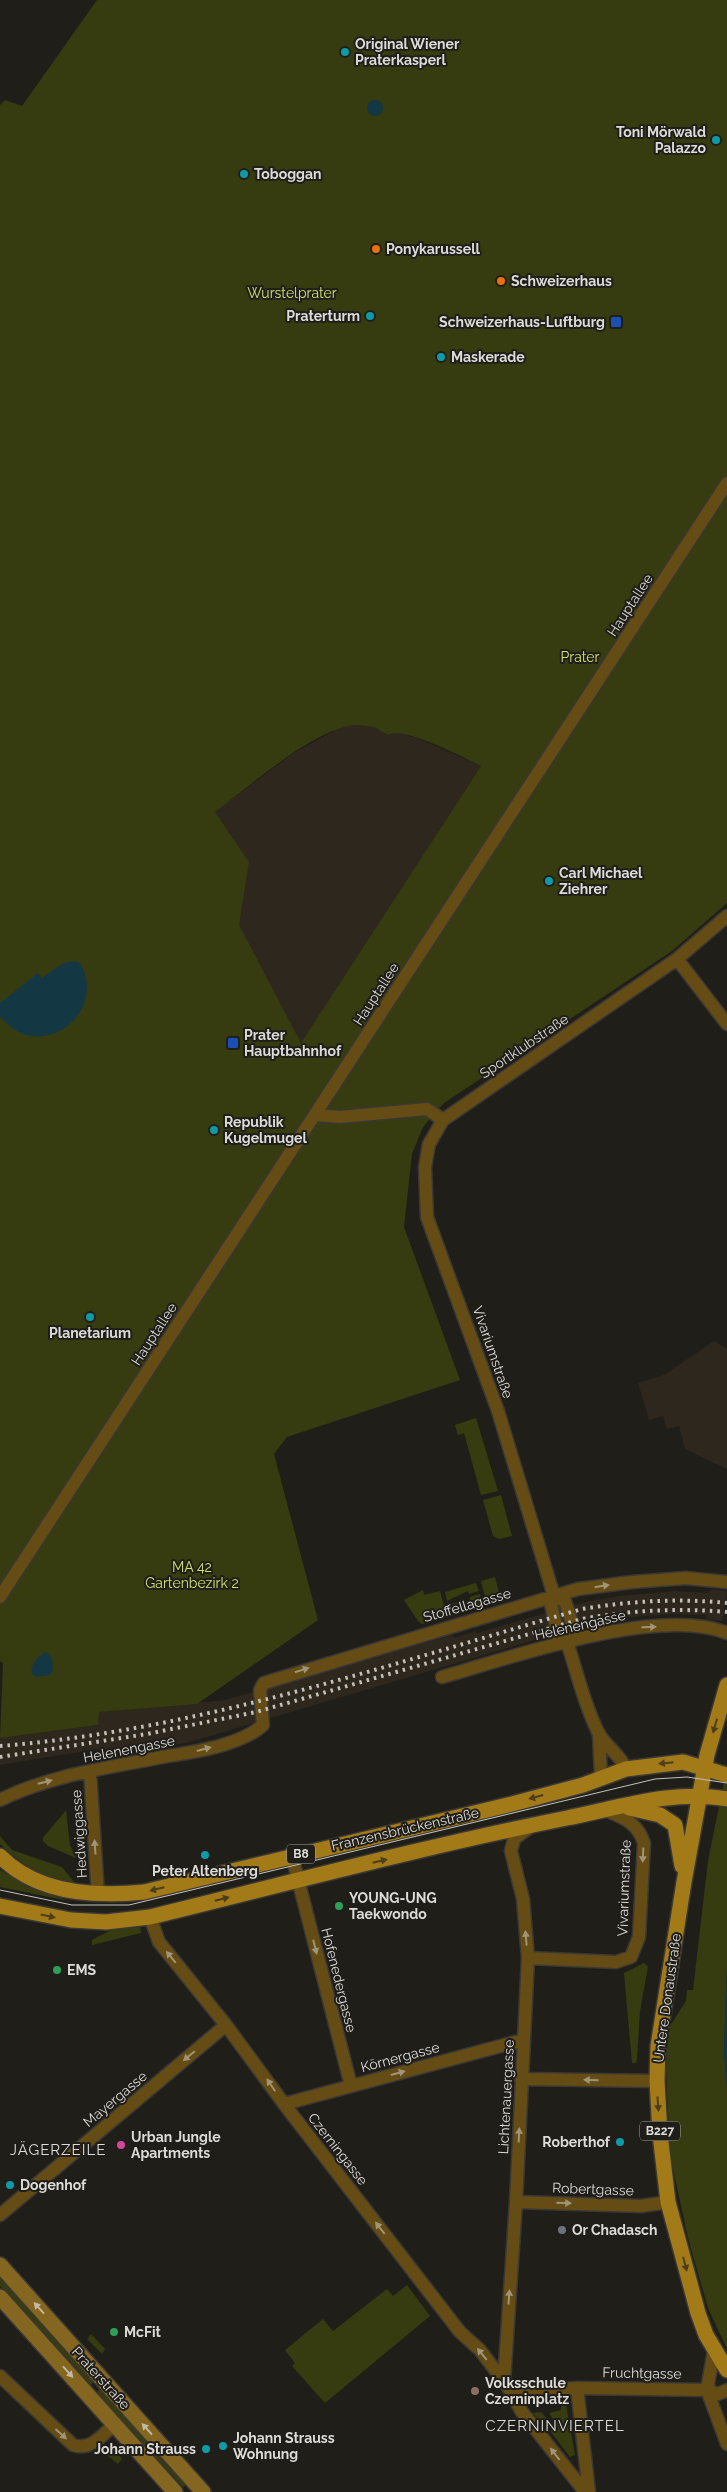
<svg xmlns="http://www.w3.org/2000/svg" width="727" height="2492" viewBox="0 0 727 2492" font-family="Raleway,sans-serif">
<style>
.built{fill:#2d271d}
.green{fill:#363c0f;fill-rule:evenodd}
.water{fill:#143843}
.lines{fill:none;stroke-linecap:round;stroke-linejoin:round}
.street-casing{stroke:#3a3834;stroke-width:15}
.secondary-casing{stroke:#3a3834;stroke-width:18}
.primary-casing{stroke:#3a3834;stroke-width:18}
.street{stroke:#644c14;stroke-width:12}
.secondary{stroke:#856621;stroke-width:15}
.primary{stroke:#a27a17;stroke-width:15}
.tram{stroke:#c3c1bd;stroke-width:1}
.rail{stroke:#c3c1bd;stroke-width:4;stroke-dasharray:2.5 5;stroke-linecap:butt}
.oneway{fill:#a09476}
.oneway2{fill:#4e3e18}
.oneway3{fill:#c3b8a1}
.culture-dot{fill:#0f9aa8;stroke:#201e19;stroke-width:2}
.food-dot{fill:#e8710a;stroke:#201e19;stroke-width:2}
.transit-dot{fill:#1a4fb4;stroke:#201e19;stroke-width:2}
.leisure-dot{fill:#2e9e5b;stroke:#201e19;stroke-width:2}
.hotel-dot{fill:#d1479c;stroke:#201e19;stroke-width:2}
.worship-dot{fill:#6b7280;stroke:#201e19;stroke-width:2}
.education-dot{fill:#8d6e63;stroke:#201e19;stroke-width:2}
.labels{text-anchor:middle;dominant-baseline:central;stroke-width:4;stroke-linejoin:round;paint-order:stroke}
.shield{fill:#201e19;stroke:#a4a29f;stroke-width:1}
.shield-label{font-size:12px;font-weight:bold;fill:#dddbd8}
.poi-label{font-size:14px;font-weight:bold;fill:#dddbd8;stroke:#201e19;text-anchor:start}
.park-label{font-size:14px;fill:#d1e26e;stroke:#201e19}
.street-label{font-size:14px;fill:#dddbd8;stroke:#201e19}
.neighbourhood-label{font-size:15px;letter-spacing:1px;fill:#dddbd8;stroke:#201e19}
</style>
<rect width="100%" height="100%" fill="#201e19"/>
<path class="built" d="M354,725L374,727L388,735L395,732L417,738L481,766L301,1044L71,1028L208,817L292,754L341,727Z
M714,1341L727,1349V1469L685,1449L679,1426L667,1429L663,1416L649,1420L638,1383L664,1375Z
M711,1589L727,1591L722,1621L706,1619V1615L671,1614L622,1618L589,1624L190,1742L133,1753L99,1757L98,1749L0,1765V1738L98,1725V1712L225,1700L453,1635L454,1638L476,1631L477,1633L581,1603L619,1596L676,1591L709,1593Z"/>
<path class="green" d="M97,0H727V903L672,951L444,1103L423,1127L412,1154L404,1227L460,1380L287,1437L274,1454L318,1620L197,1704L99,1712L98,1725L0,1738L3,1663L0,1661V105L5,100L22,106ZM354,725L374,727L388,735C402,725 465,758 481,766L301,1043L239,925L249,862L215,812C251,785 311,731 354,725Z
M476,1418L498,1491L481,1495L464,1433L458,1435L455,1425Z
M501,1495L512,1536L499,1539L493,1536L483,1500Z
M495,1577L501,1601L487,1605L481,1581Z
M476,1583L479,1591L469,1594L468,1591L447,1601L445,1592Z
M423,1590L424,1595L440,1591L447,1617L422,1624L418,1621L404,1600Z
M480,1594L483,1606L451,1616L448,1604L470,1601V1597Z
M727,1767V1967L724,2051L727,2087V2349L708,2308L688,2238L670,2155L666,2070L668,2029L686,2001L687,1990H693L708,1861Z
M66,1810L70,1845L76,1858L48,1846L43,1841V1838Z
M0,1836L12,1850L62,1867L75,1883C47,1883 19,1862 0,1844Z
M0,1870L27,1886L69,1901L0,1887Z
M140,1927L141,1933L92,1945V1940L113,1929Z
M644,1963L648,1967L640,2011L637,2058L636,2063H632L624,1973Z
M0,2277L94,2381L91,2385L0,2286Z
M407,2285L430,2316L325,2403L292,2366L295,2363L285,2350L323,2319L333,2331L387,2289L393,2296Z
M91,2334L105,2349L102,2354L87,2339Z
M101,2388L187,2484L183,2487L96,2393Z
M561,2399H565L575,2455L570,2457L550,2431L559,2429L549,2413L561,2410Z
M541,2412L550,2422L546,2429L533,2413Z
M109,2445L122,2459L118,2464L103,2452Z"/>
<path class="water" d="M367 108a8 8 0 1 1 16 0a8 8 0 1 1-16 0Z
M75,961L80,963C102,1000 68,1045 25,1035C15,1032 7,1023 0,1017V1003L38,973L42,978L63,963Z
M46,1652L52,1658L53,1671L50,1675L37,1677L32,1674C30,1665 38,1655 46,1652Z
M727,1967V2087L724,2051Z"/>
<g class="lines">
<defs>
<path id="street" d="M677,959L727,1024
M315,1115L340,1117L427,1109L443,1120
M554,1596L565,1601L575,1632L567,1642
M0,1597L727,483
M442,1677C513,1657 659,1605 727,1633
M599,1733L601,1778
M626,1769C620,1754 605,1746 598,1732C584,1704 577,1672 567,1642L559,1637L551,1605L554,1596L498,1411L427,1217L425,1167L429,1144L443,1120L677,959L727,916
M90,1771L98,1895
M0,1800C50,1775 108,1768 162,1757C192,1752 240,1746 263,1725L260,1690L264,1683L578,1589L632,1582L686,1578L727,1582
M292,1856L351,2086
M150,1917L159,1942L226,2025L284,2104L460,2332L480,2350L508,2387L522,2412L585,2492
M528,1958L616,1962L631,1957L639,1937L644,1843C637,1822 624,1818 605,1810
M521,2079L657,2081
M284,2104L523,2040
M516,2202L641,2206L668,2202
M0,2215L226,2025
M714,2350L707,2390L718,2394L727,2390
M0,2376L73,2445C91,2451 102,2435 115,2424
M504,2381L516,2202L528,1958L523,1899L511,1851L514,1839L533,1825
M577,2388L589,2492
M511,2393L577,2388L707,2390L727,2444"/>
<path id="secondary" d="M0,2265L203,2492
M0,2297L175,2492"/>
<path id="primary" d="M727,1685L707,1755L684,1882L658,2046L657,2081L660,2134L668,2202L698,2313L706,2335L727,2370
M629,1808L660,1815L675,1825L682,1866
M0,1856C37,1894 95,1897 144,1892L512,1804L583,1785L626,1769L683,1762L727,1775
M0,1906L71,1920L106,1922L150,1917C289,1883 427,1846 567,1818C618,1808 674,1789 727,1799"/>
</defs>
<use href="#street" class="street-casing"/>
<use href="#secondary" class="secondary-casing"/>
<use href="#primary" class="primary-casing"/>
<use href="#street" class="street"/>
<use href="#secondary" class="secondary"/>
<use href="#primary" class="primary"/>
<path class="tram" d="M0,1890L72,1905H129L655,1779L687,1777L727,1783"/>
<path class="rail" d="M0,1746C200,1730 390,1664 582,1609C631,1601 678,1598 727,1603
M0,1757L147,1734L256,1712L582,1619C631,1610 677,1608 727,1612"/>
</g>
<defs><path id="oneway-solid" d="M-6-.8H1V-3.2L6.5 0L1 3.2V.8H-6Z" transform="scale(1.25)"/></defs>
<g class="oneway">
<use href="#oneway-solid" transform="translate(602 1586) rotate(-9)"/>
<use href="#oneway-solid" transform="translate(649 1627) rotate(-2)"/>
<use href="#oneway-solid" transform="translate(302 1670) rotate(-17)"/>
<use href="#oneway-solid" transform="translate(204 1749) rotate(-15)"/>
<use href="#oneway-solid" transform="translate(45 1782) rotate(-14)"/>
<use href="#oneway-solid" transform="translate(95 1847) rotate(-94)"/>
<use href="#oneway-solid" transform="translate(643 1855) rotate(93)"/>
<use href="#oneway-solid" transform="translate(526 1938) rotate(-95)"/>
<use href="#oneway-solid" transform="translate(315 1947) rotate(76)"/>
<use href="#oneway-solid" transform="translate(171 1957) rotate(-129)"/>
<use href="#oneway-solid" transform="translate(189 2056) rotate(140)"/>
<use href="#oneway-solid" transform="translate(398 2073) rotate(-15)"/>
<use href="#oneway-solid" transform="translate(591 2080) rotate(-179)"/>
<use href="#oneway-solid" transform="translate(271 2085) rotate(-124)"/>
<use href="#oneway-solid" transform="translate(519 2135) rotate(-87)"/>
<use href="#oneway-solid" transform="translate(564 2203) rotate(2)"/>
<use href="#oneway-solid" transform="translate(380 2228) rotate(-128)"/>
<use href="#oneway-solid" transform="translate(509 2297) rotate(-86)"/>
<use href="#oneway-solid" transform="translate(482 2354) rotate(-129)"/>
<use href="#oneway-solid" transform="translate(61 2434) rotate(42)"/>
<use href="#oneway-solid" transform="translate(555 2454) rotate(-128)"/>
</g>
<g class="oneway2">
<use href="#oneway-solid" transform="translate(715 1726) rotate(106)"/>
<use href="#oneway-solid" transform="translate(666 1763) rotate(174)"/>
<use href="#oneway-solid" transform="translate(536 1797) rotate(165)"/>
<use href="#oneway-solid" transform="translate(380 1861) rotate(-13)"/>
<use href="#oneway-solid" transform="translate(157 1889) rotate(166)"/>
<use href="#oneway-solid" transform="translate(222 1899) rotate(-14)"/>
<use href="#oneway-solid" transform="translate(48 1916) rotate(12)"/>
<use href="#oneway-solid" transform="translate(658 2104) rotate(86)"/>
<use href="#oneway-solid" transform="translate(685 2264) rotate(75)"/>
</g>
<g class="oneway3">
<use href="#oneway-solid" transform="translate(39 2308) rotate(-132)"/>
<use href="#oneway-solid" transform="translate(68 2372) rotate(48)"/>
<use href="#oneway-solid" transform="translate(147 2429) rotate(-132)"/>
</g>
<g class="culture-dot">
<circle cx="345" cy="52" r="5"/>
<circle cx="716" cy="140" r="5"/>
<circle cx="244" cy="174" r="5"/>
<circle cx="370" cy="316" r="5"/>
<circle cx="441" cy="357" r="5"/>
<circle cx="549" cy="881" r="5"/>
<circle cx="214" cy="1130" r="5"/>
<circle cx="90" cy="1317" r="5"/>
<circle cx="205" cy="1855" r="5"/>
<circle cx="620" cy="2142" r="5"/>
<circle cx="10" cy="2185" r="5"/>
<circle cx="223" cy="2446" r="5"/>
<circle cx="206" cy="2449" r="5"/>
</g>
<g class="food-dot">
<circle cx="376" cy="249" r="5"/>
<circle cx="501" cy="281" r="5"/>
</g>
<g class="transit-dot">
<rect x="610" y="316" width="12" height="12" rx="2.5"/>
<rect x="227" y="1037" width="12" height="12" rx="2.5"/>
</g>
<g class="leisure-dot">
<circle cx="339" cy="1906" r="5"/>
<circle cx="57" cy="1970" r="5"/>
<circle cx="114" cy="2332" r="5"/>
</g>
<circle class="hotel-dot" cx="121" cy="2145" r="5"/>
<circle class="worship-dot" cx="562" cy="2230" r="5"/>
<circle class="education-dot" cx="475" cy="2391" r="5"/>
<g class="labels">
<g class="shield">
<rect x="287" y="1844.5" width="28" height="19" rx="4"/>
<rect x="640" y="2121.5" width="40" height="19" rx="4"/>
</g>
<g class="shield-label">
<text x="301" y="1854">B8</text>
<text x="660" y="2131">B227</text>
</g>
<g class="poi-label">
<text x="355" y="44">Original Wiener<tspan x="355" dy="16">Praterkasperl</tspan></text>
<text x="706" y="132" text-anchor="end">Toni Mörwald<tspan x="706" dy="16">Palazzo</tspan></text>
<text x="254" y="174">Toboggan</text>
<text x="386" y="249">Ponykarussell</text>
<text x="511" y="281">Schweizerhaus</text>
<text x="360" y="316" text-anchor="end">Praterturm</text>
<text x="605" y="322" text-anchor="end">Schweizerhaus-Luftburg</text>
<text x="451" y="357">Maskerade</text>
<text x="559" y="873">Carl Michael<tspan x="559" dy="16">Ziehrer</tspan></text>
<text x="244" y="1035">Prater<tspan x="244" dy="16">Hauptbahnhof</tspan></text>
<text x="224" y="1122">Republik<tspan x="224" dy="16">Kugelmugel</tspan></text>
<text x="90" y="1333" text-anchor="middle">Planetarium</text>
<text x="205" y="1871" text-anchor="middle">Peter Altenberg</text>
<text x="349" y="1898">YOUNG-UNG<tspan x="349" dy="16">Taekwondo</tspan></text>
<text x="67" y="1970">EMS</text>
<text x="131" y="2137">Urban Jungle<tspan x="131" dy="16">Apartments</tspan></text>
<text x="610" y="2142" text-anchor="end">Roberthof</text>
<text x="20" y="2185">Dogenhof</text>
<text x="572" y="2230">Or Chadasch</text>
<text x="124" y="2332">McFit</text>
<text x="485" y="2383">Volksschule<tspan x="485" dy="16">Czerninplatz</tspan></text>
<text x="233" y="2438">Johann Strauss<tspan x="233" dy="16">Wohnung</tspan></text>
<text x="196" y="2449" text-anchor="end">Johann Strauss</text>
</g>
<g class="park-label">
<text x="292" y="293">Wurstelprater</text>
<text x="580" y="657">Prater</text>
<text x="192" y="1567">MA 42<tspan x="192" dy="16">Gartenbezirk 2</tspan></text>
</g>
<g class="street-label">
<text transform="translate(630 605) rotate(-57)">Hauptallee</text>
<text transform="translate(376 994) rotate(-57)">Hauptallee</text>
<text transform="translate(524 1046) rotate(-34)">Sportklubstraße</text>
<text transform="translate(154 1334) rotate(-57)">Hauptallee</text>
<text transform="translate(493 1352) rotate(71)">Vivariumstraße</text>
<text transform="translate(467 1605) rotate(-16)">Stoffellagasse</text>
<text transform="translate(580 1625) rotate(-13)">Helenengasse</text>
<text transform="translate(129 1749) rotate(-11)">Helenengasse</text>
<text transform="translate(405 1829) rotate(-13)">Franzensbrückenstraße</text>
<text transform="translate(79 1834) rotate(-94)">Hedwiggasse</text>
<text transform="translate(624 1888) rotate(-88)">Vivariumstraße</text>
<text transform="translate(339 1980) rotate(76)">Hofenedergasse</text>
<text transform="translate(667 1998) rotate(-82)">Untere Donaustraße</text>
<text transform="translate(400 2057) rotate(-15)">Körnergasse</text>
<text transform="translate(506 2097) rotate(-87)">Lichtenauergasse</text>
<text transform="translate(115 2099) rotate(-40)">Mayergasse</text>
<text transform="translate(338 2149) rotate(52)">Czerningasse</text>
<text transform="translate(593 2189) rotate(2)">Robertgasse</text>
<text transform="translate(642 2373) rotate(1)">Fruchtgasse</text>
<text transform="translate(101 2378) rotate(48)">Praterstraße</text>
</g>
<g class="neighbourhood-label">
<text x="58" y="2150">JÄGERZEILE</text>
<text x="555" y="2426">CZERNINVIERTEL</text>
</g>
</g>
</svg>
